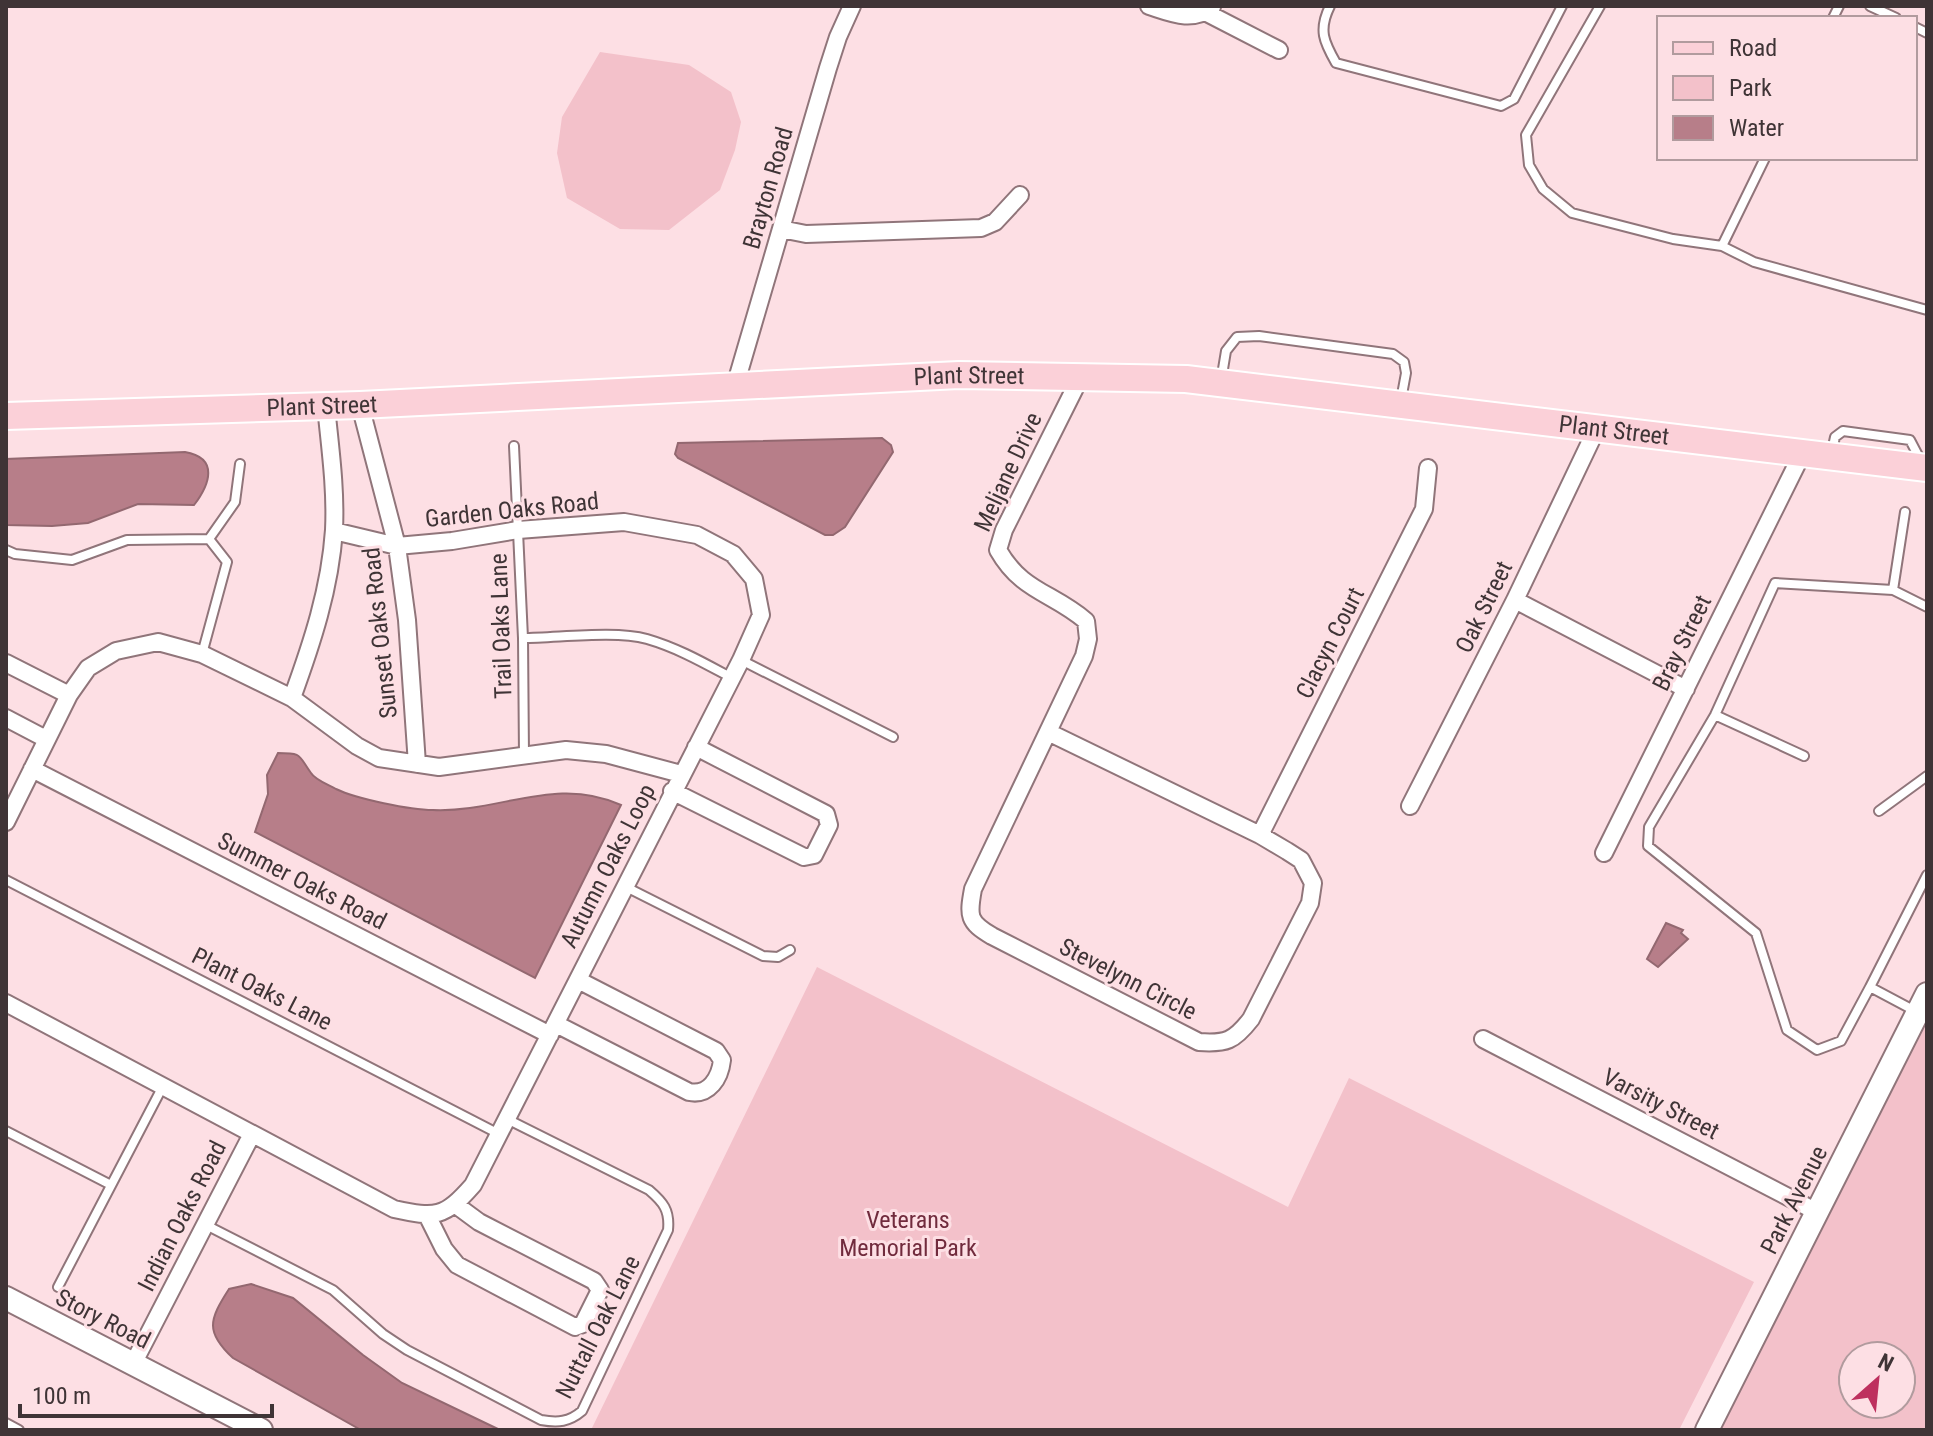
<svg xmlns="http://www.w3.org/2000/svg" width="1933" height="1436" viewBox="0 0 1933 1436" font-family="'Roboto Condensed',sans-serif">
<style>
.green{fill:#f3c1ca;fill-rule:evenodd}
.water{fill:#b77e89;stroke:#936870;stroke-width:2}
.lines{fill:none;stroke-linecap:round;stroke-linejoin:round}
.service-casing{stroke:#90757a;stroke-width:12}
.minor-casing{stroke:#90757a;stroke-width:20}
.tertiary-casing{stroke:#90757a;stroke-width:26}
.primary-casing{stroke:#fff;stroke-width:30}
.service{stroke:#fff;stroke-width:8}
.minor{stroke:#fff;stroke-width:16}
.tertiary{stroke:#fff;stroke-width:22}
.primary{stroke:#fbd0d8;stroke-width:26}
.labels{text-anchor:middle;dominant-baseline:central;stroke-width:6;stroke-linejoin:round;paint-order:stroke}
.street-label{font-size:24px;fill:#3f3436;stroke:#fddfe4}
.park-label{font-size:24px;fill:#712b3d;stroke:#fddfe4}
</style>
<rect width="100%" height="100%" fill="#fddfe4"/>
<path class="green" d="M600,52L689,65L731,92L741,122L735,150L720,190L669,230L620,229L567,198L557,153L562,117Z
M817,967L1288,1207L1349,1078L1754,1282L1679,1430H591Z
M1927,1022V1430H1721ZM1853,1356H1901V1404H1853Z"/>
<path class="water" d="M882,438L891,445L893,452L845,527L833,535H825L678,458L675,454L678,443Z
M185,452C219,458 210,484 194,505L138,504L88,523L52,526L6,525V459Z
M278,753C303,753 298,755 311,773C315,780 329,785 336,789C357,799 410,810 433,810C499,813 556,775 621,805L535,978L255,832L268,794L267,775Z
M1666,923L1683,930L1681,933L1688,939L1658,967L1647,959Z
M251,1284L293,1298L363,1355L402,1383L500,1430H361L233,1358C205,1332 209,1320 229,1289Z"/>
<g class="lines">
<defs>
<path id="service" d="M1330,6C1318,30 1324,42 1336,63L1501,106L1514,99L1562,6
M1600,6L1526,135L1529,165L1543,189L1572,213L1673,239L1722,246L1754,262L1927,310
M1870,6L1896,18
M1833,18L1839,6
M1915,27L1927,33
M1722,246L1765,158
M1221,381L1226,351L1237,337L1259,336L1393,354L1404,362L1406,373L1401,400
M514,446L523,638L524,756
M1832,451L1835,437L1843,431L1910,440L1922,463
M209,539L235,502L240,464
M6,550L15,554L72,560L127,540L209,539L227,562L202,654
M1893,590L1905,512
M523,638C558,638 615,630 647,639C678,648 704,663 732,678
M741,660L893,737
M1715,715L1804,756
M1879,811L1927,776
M6,880L499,1134
M626,887L763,956L778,957L790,950
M1870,987L1927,875
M1917,1012L1870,987L1841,1041L1817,1050L1787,1030L1756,933L1648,846L1649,827L1715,715L1775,583L1893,590L1927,607
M6,1131L111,1185
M206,1225L333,1290L383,1334L407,1350L541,1420C558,1423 569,1422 582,1411L668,1230C670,1210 663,1202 649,1190L507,1119
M58,1287L163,1086
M6,1423L19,1430"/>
<path id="minor" d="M1149,6C1171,13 1192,23 1212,7
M1205,12L1279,50
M781,229L806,234L981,228L995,222L1020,195
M735,386L828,68L838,37L852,6
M360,405L397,546L407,620L417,764
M1515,600L1686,689
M6,663L69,695
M292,698C312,643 330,589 334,530C336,488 330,447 326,406
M6,718L46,739
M1048,732L1260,835L1287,851L1301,860L1313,883L1310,903L1251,1019C1234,1041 1226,1044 1199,1042L992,936C968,922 968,916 973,889L1084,656L1088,639L1086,621C1052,592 1022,592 998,550L1004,530L1081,376
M32,769L550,1035
M672,791L804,857L814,855L829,825L826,814L696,747
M1410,806L1515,600L1597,428
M6,822L69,695L88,668L116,651L158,642L202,654L292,698L357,746L379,758L439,767L566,750L606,754L681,774
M1260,835L1424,509L1428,468
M1604,853L1802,454
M6,1003L394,1209C436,1218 444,1218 473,1185L741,660L761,615L754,579L733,554L697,535L624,522L518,530L452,541L397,546L334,531
M556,1024L689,1092C709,1096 720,1078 722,1060L716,1051L578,980
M1483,1039L1817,1212
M428,1217L444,1249L457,1265L575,1327L583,1324L600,1290L594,1281L479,1222L456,1205
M133,1364L252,1134"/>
<path id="tertiary" d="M6,1298L261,1430
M1707,1430L1927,994"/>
<g id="primary">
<path id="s1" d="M6,416L360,405L959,375L1186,379L1927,468"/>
</g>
</defs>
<use href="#service" class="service-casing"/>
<use href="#minor" class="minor-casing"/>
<use href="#tertiary" class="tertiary-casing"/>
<use href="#primary" class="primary-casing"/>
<use href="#service" class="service"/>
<use href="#minor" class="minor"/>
<use href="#tertiary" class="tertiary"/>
<use href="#primary" class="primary"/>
</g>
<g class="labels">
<g class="street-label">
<text transform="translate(768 188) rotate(-74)">Brayton Road</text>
<text stroke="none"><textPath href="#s1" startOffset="964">Plant Street</textPath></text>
<text stroke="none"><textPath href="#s1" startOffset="316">Plant Street</textPath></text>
<text stroke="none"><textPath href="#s1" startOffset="1612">Plant Street</textPath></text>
<text transform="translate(1008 472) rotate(-65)">Meljane Drive</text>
<text transform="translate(512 510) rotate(-6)">Garden Oaks Road</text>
<text transform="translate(1484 607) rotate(-64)">Oak Street</text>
<text transform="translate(501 626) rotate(-92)">Trail Oaks Lane</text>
<text transform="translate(380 633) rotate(-96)">Sunset Oaks Road</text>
<text transform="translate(1330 643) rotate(-63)">Clacyn Court</text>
<text transform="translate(1682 643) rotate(-64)">Bray Street</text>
<text transform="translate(608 866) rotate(-63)">Autumn Oaks Loop</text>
<text transform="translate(302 881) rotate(27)">Summer Oaks Road</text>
<text transform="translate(1128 979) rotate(27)">Stevelynn Circle</text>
<text transform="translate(262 989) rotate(27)">Plant Oaks Lane</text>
<text transform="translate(1661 1104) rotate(27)">Varsity Street</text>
<text transform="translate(1794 1200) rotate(-63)">Park Avenue</text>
<text transform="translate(182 1216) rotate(-63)">Indian Oaks Road</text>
<text transform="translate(103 1319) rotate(27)">Story Road</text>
<text transform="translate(598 1327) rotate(-63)">Nuttall Oak Lane</text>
</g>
<g class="park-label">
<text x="908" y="1220">Veterans<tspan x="908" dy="28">Memorial Park</tspan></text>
</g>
</g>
<rect width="1933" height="1436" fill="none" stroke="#3f3436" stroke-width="16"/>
<rect x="1657" y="16" width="260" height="144" fill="#fddfe4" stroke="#b19b9e" stroke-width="2"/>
<rect x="1673" y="42" width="40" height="12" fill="#fbd0d8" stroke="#b19b9e" stroke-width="2"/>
<text x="1729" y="56" font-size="24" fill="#3f3436">Road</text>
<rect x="1673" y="76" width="40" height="24" fill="#f3c1ca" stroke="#b19b9e" stroke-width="2"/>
<text x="1729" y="96" font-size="24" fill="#3f3436">Park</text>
<rect x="1673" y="116" width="40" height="24" fill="#b77e89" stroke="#b19b9e" stroke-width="2"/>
<text x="1729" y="136" font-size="24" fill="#3f3436">Water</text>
<g transform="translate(1877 1380) rotate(27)"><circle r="38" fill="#fddfe4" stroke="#b19b9e" stroke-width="2"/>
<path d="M0-6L14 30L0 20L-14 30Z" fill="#be305e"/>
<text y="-12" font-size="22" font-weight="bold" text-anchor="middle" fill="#3f3436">N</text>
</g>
<path d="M20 1404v12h252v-12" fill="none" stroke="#3f3436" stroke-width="4"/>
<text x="32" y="1404" font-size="24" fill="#3f3436" stroke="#fddfe4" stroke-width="6" paint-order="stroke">100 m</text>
</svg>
